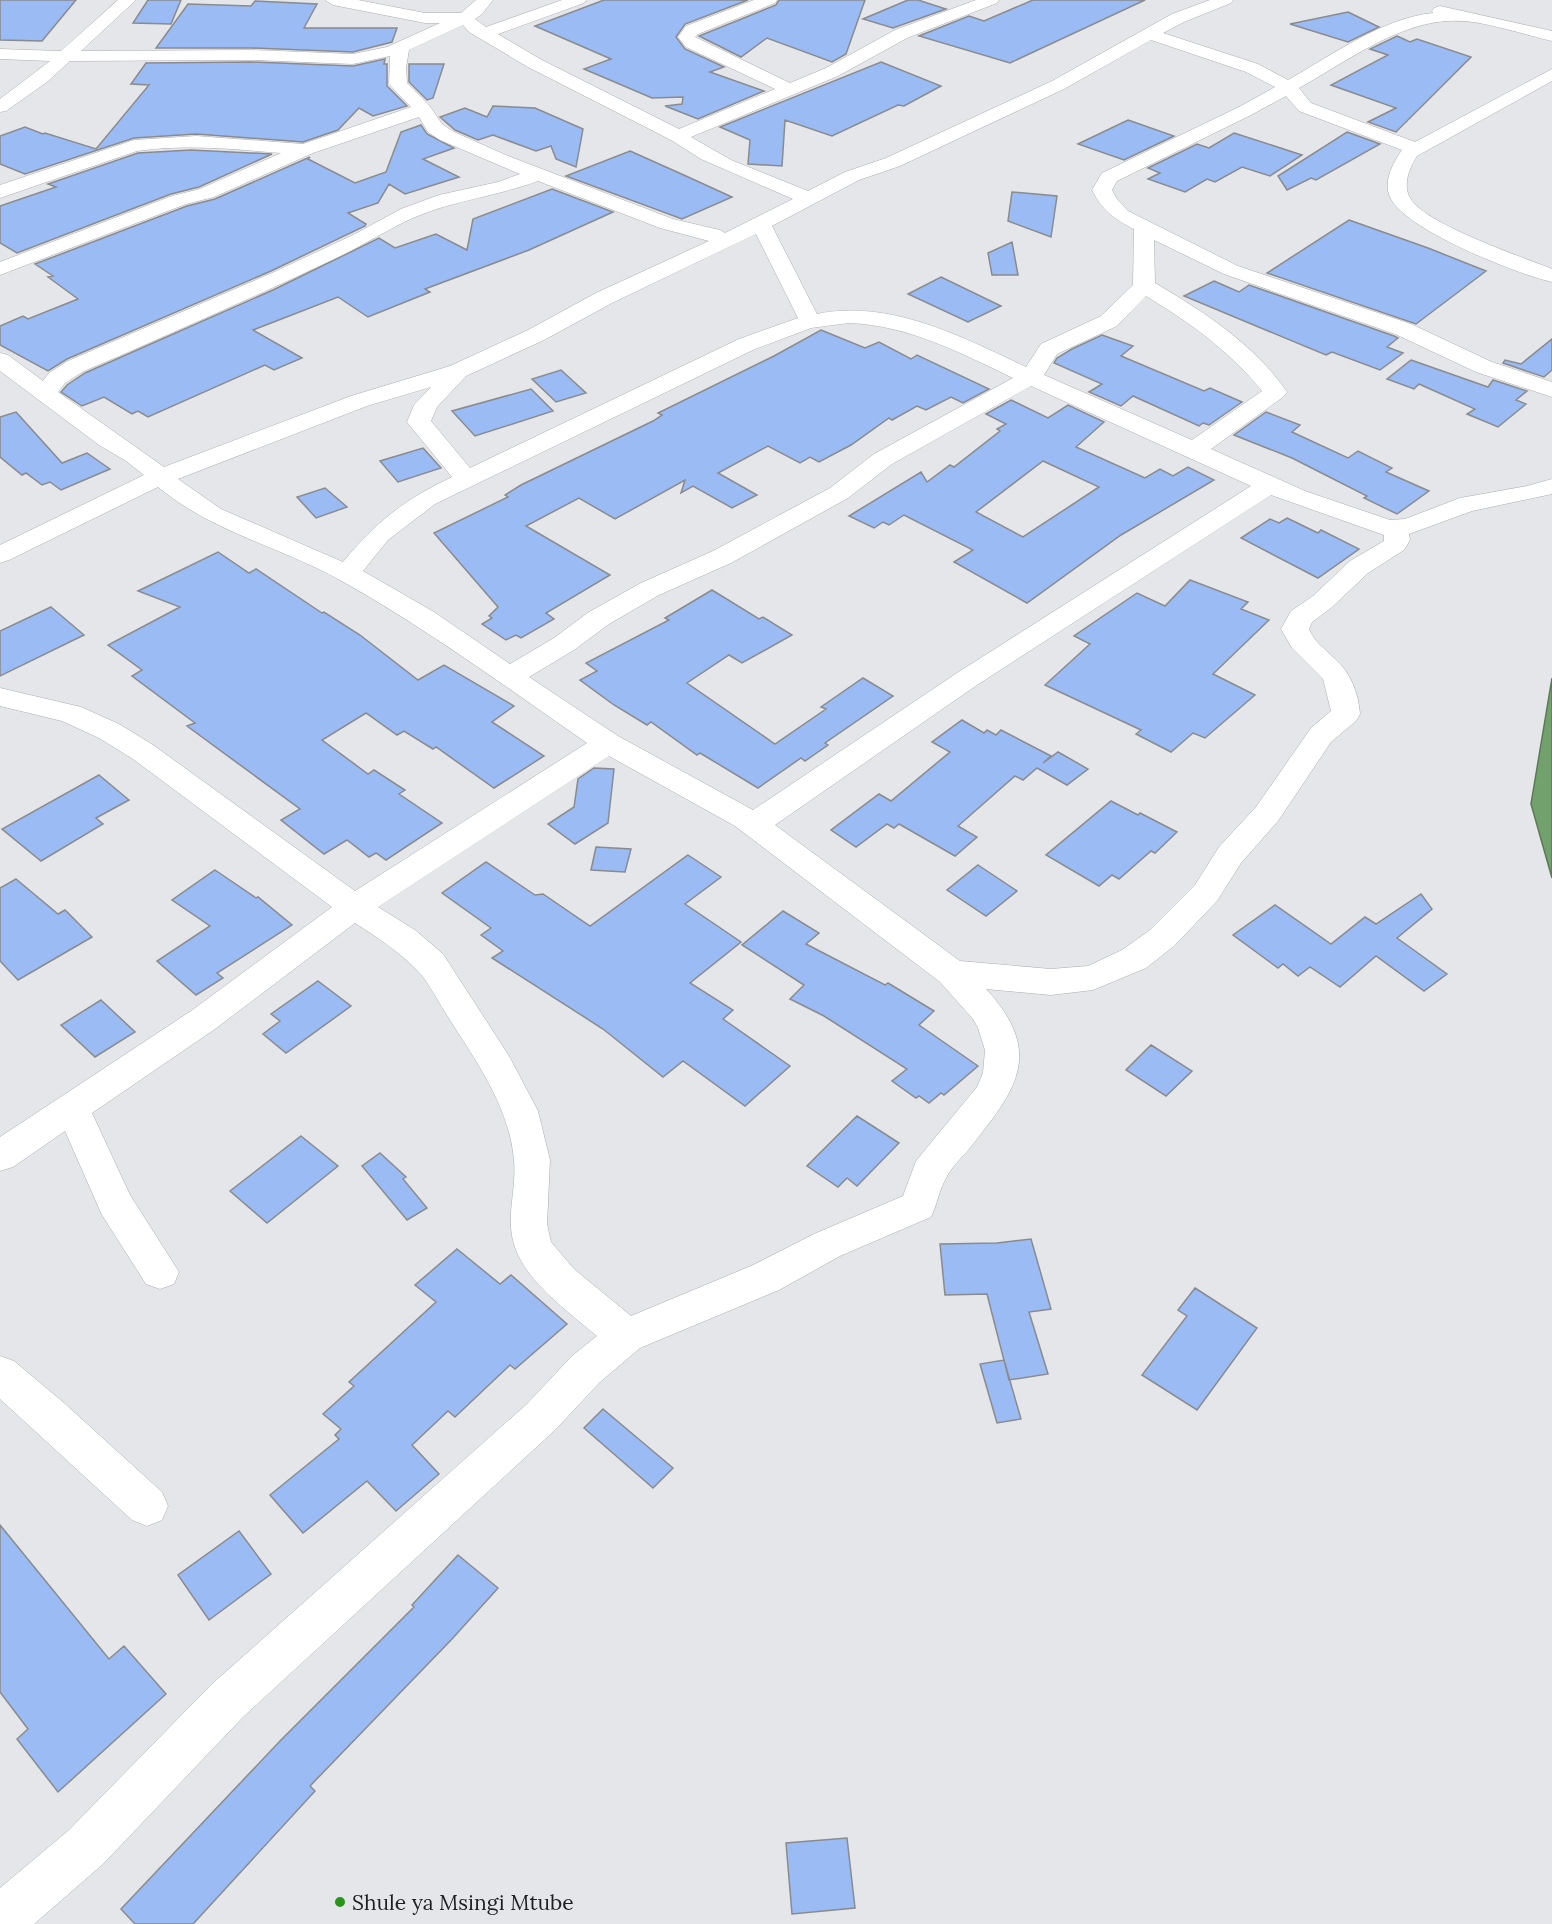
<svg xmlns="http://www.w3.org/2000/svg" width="1552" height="1924" viewBox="0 0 1552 1924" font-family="Lora,serif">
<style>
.water{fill:#73a16d;stroke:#5a7a56;stroke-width:1.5}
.building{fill:#9bbbf4;stroke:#898b8e;stroke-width:1.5;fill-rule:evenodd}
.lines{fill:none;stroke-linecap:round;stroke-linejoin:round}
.minor-casing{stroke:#abadb0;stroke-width:1}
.minor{fill:#fff;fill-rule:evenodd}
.poi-dot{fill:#28941c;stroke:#e4e6ea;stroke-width:2}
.labels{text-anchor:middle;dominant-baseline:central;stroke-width:6;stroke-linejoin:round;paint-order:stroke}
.near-poi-label{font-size:21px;fill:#1f1f21;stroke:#e4e6ea;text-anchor:start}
</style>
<rect width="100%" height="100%" fill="#e4e6ea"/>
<path class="water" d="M1552,678V878L1531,804Z"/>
<path class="building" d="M0,0H76L42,41L0,40Z
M148,0H181L171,24L133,23Z
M604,0H748L685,24L676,37L685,49L724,67L710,72L764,91L698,119L665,106L682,104L683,97L652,98L584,69L611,59L535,26Z
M779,0H865L846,54L832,62L767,38L741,57L699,36L776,5Z
M908,0H918L946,9L893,28L863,19Z
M1033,0H1145L1010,63L919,36L969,16L984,21Z
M255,1L317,4L304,28H397L392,42L353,52L251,48H156L188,4L251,6Z
M1348,12L1379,27L1348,42L1290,24Z
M1397,36L1410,42L1417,39L1471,57L1396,132L1368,122L1396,108L1331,85L1388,55L1370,49Z
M385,59L384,64H387V86L407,106L373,116L359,108L338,130L303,142L196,134L134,138L25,174L0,164V136L25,127L43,134L45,133L96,149L149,85L131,84L146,63L251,62L353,66Z
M881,62L941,86L904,106L898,105L832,136L785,120L782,166L748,164L750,140L720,127Z
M409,64H444L433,98L427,100L409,82Z
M493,106L535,108L583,129L576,167L556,159L551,146L536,151L493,135L478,140L455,130L440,117L465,108L487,117Z
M1128,120L1174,136L1124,160L1078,144Z
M421,125L427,134L454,148L423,159L459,177L405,194L389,184L378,203L348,213L366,224L365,226L271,271L67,359L48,371L0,345V326L23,316L28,319L78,299L48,277L53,276L35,264L187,206L215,199L310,157L308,159L355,183L386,172L401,132Z
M1347,132L1380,144L1316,180L1311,178L1287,190L1278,176Z
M1234,133L1302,155L1270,176L1242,167L1215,182L1207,179L1185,192L1148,179L1160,173L1148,168L1197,144L1209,148Z
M191,150L272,154L199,187L171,194L17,253L0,243V206L56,187L48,184L138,153Z
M630,151L686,176L732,197L682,219L566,176Z
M552,189L613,212L529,250L425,289L430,292L368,317L338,297L253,330L302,358L274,370L265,365L148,417L138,411L132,414L104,397L82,406L61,392L67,385L85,373L273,290L379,238L395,248L436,234L467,250L473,219Z
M1012,192L1057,196L1051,237L1008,221Z
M1349,220L1428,248L1486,271L1416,324L1267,273Z
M1012,242L1018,275H992L988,253Z
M941,277L1001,306L968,322L908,294Z
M1214,281L1239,292L1249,285L1394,336L1398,338L1387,347L1403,353L1380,370L1332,352L1326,355L1184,296Z
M821,330L865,348L879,342L911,359L917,355L989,389L963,403L951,397L926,410L917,406L892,420L889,418L851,445L819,462L810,457L800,463L768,446L718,473L757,495L732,508L693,486L681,493L685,480L615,519L579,498L526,526L610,575L546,613L554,619L521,638L516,635L506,640L482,624L492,618L489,616L498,607L434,533L508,497L505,495L521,485L653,421L662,415L658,413L774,356Z
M1102,335L1133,346L1121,356L1204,391L1210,388L1242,402L1209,425L1203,423L1199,426L1133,396L1121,406L1089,392L1102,384L1054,363L1057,358L1072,349Z
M1552,339V370L1544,377L1503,363L1505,360L1521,364Z
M1411,360L1488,387L1493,380L1527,391L1516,400L1526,404L1498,427L1467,414L1475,409L1419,384L1414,389L1387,379Z
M561,370L586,393L556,402L532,379Z
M531,389L553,411L475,436L452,411Z
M1011,400L1048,418L1068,405L1104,422L1076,447L1145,478L1160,469L1173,476L1188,467L1214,480L1121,535L1027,603L954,562L973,550L904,515L889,525L883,522L874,528L849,516L921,472L927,482L950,465L954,467L1000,431L997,429L1006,424L986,414ZM1043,461L1099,487L1023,537L976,512Z
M16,412L62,463L87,453L110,469L61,490L50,482L42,485L26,473L22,475L0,457V417Z
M1266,412L1300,425L1292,432L1348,458L1358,451L1392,468L1386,472L1429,491L1397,514L1364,498L1367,496L1292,458L1234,435Z
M423,448L441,468L398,482L380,461Z
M325,488L347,507L316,518L297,497Z
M1287,518L1318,533L1321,530L1359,549L1318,578L1241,538L1270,519L1279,523Z
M218,552L249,573L256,569L322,613L324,612L360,635L418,680L444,665L514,706L492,722L544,756L494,788L436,747L433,749L404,731L397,735L366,713L322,740L368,774L374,770L405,790L399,794L442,823L386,860L376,853L369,857L347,840L324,854L281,820L300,809L187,726L195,723L132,676L142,670L108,645L180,607L138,591Z
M1190,580L1248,602L1241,609L1269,620L1213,674L1255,695L1205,738L1193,733L1171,752L1136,734L1141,730L1045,685L1090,644L1074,636L1137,593L1165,606Z
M712,590L759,619L763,617L792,635L742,663L729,655L687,683L775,744L826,709L821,707L863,678L893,696L825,743L828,745L805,761L801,758L758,788L700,753L697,755L651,722L647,725L614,705L580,680L597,671L586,663L669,620L665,618Z
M51,607L84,635L0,676V631Z
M962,720L984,733L987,730L996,735L1001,730L1051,756L1043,763L1058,752L1088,769L1067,785L1037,768L1023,780L1015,776L958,826L977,837L955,856L899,824L894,828L887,824L856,847L831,830L879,794L891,801L950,752L932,742Z
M594,768L614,769L608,823L575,844L548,824L574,807L578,779Z
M99,775L129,800L96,818L103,824L41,861L2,829Z
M1111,801L1138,815L1140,813L1177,832L1155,853L1151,851L1119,879L1112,875L1099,886L1046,855Z
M596,847L631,849L625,872L591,870Z
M688,855L721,877L685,904L741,942L690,983L733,1010L723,1019L790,1066L745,1106L683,1061L663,1077L603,1029L492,958L503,951L481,935L491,928L442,893L486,862L535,895L543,894L590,926Z
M978,865L1017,891L986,916L947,890Z
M215,870L256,898L258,897L292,925L217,973L223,978L196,995L157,961L210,926L172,900Z
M16,879L58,914L65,910L92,937L18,980L0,961V888Z
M1421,894L1432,909L1397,938L1447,974L1424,991L1376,956L1340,987L1310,967L1298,976L1283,964L1278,968L1233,935L1275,905L1331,944L1365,917L1376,924Z
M783,911L819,933L806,944L885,985L888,983L934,1011L919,1025L978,1066L944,1095L941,1093L929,1103L919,1096L916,1098L892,1081L907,1069L824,1016L790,999L804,985L742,945Z
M318,981L351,1006L286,1053L263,1034L280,1021L271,1014Z
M101,1000L135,1032L95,1057L61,1025Z
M1151,1045L1192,1071L1166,1096L1126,1070Z
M857,1116L899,1143L857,1186L847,1178L838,1187L807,1166Z
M301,1136L338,1166L267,1223L230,1191Z
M380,1153L406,1177L403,1179L427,1208L407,1220L362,1166Z
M1031,1239L1051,1309L1029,1312L1048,1374L1009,1380L987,1294L945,1295L940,1244L997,1243Z
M457,1249L500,1284L511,1275L567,1324L515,1369L510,1365L455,1417L448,1411L412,1445L439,1474L396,1511L367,1481L303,1533L270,1495L339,1439L335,1435L341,1429L323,1414L354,1386L349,1382L436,1302L415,1285Z
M1195,1288L1257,1328L1197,1410L1142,1375L1187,1316L1178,1310Z
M1004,1360L1021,1419L997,1423L980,1364Z
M603,1409L673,1468L653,1488L584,1428Z
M0,1525L109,1659L124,1646L166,1694L58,1792L17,1739L28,1729L0,1692Z
M239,1531L271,1574L209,1620L178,1575Z
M458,1555L498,1588L452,1639L310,1786L315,1791L193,1924H135L121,1909L280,1741L414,1607L412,1605Z
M847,1838L855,1908L792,1914L786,1843Z"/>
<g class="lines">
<defs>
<path id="minor" d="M118,0H136L81,51L251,50L353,54L387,47L440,23H425L333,5L325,0H358L425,13H461L476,0H493L482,14L475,19L486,27L562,0H586L584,3L498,34L540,59L679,129L775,89L686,47L678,37L686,26L754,0H777L775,3L698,34L695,37L790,83L826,68L895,30L976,0H999L997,3L907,38L838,76L691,137L731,160L808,191L845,172L886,158L1052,81L1172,14L1210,0H1233L1231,3L1184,22L1163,33L1258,64L1288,80C1332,55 1383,18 1433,13L1432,11L1434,8L1440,6L1552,31V41C1526,35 1487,22 1462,21C1404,17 1348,61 1299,88L1311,103L1415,142L1552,69V81L1417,156C1410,167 1403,183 1409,196C1420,223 1523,257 1552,269V282C1517,274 1403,229 1390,197C1383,181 1393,163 1402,150L1299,111L1286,96L1251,115L1117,181L1112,190L1117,199L1128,211L1238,266L1411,324L1492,362L1552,382V397L1476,372L1395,334L1224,274L1154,240L1155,283C1204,312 1254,344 1287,392L1283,397L1211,449L1305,491L1390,520L1405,519L1460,498L1527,486L1552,479V494L1472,511L1409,534L1410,540L1404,550L1368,573L1331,608L1312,622L1309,629C1314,642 1325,649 1334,658C1351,673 1358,692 1360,714L1356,721L1331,742L1278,821L1241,863L1217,901L1174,946L1146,968L1093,990L1051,995L986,989C1046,1054 1015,1091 969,1149C961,1158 951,1168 946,1178C939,1190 937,1205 931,1217L840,1256L779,1290L640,1348L600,1382L555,1430L243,1717L103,1864L34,1924H0V1888L69,1830L211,1685L527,1404L572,1356L597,1336C570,1313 529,1284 516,1250C504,1220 517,1191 514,1160C509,1104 473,1057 445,1012C436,998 428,981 417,970C398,951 377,937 355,923L215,1029L92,1113L130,1195L179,1272L174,1284L160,1289L146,1284L102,1215L65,1131L13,1167L0,1171V1137L191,1011L332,907L133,759L99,738L62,721L0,706V688L81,707L119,724L153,745L355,891L587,743C506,687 426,628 340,580C279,546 214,533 158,487L9,560L0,563V545L144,475L126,461L99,445L0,371V353L8,355L43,381L49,373L68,361L272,273L353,235L401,209L439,195L498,182L520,174L440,140L428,132L419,117L313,153L214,197L186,204L0,275V262L172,196L200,189L281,153C233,149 185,144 137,151L0,198V185L134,140L196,136L303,144L411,107L389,84L390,56L353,64L251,60L70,61L47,82L6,111L0,112V99L50,61L0,59V49L61,51ZM463,25L469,32L528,67L671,140L701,159L793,199L725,233L720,230L673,219L508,156L454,132L442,124L429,105L407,83L406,68L409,50ZM1151,40L1246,72L1275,87L1239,107L1102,173L1092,190C1102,210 1114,219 1134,229L1133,285L1101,316L1041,344L1026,367C962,337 890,299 817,314L772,226L859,180L900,166L1064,89ZM538,181L660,228L709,241L596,293L528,330L450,366L351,396L164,467L58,392L65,383L84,371C168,335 252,298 334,259C362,246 388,229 415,217C455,200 498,196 538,181ZM756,234L798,318L739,339L470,468L431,421L437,407L466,376L544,340L612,303ZM1146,296C1189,322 1230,351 1262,391L1192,440L1044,375L1057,354L1117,326ZM849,323C908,325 961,353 1013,378L874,454L830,488L713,551L641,583L589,612L554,638L510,664L434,612L363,571L388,540L435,504L755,349L811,328ZM1031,386L1251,486L957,673L753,810L618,736L529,677L574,650L609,624L659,595L731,563L848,498L892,464ZM431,387L414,405L407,422L452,477C404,500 377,521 343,562L221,509L178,479L367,406ZM1271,495L1384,535V541L1350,561L1313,596L1291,611L1281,629L1292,648L1323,679L1331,711L1311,728L1256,807L1219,847L1195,885L1150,930L1122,950L1088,966L1051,969L960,961L775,825L977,685ZM609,756L735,826L940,982L973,1019L978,1028L985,1050L983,1073L977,1087L916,1161L903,1196L814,1234L751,1266L631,1316L574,1269L551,1242L547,1224L550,1160L538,1111L509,1056L443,954L415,930L378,907Z
M0,1356L14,1361L64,1403L162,1492L168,1506L162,1520L147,1526L132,1520L0,1399Z"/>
</defs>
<use href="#minor" class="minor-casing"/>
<use href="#minor" class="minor"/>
</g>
<circle class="poi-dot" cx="340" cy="1902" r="6"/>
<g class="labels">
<g class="near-poi-label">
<text x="352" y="1902">Shule ya Msingi Mtube</text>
</g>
</g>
</svg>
